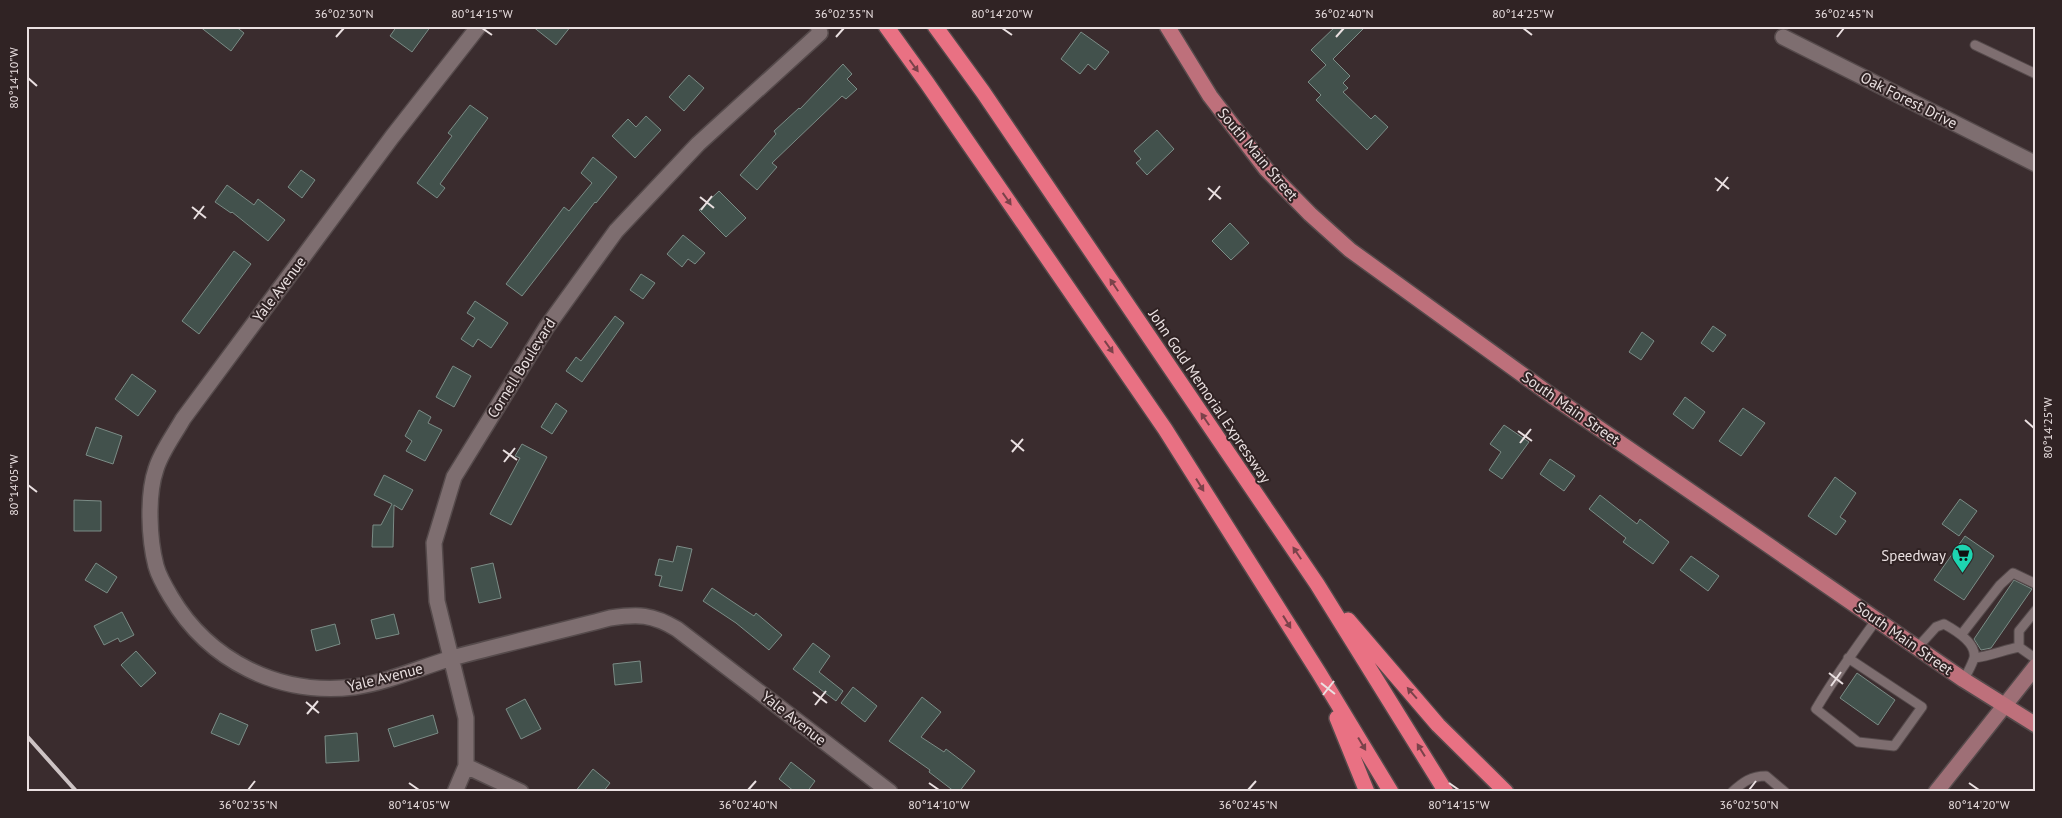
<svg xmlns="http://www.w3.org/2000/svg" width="2062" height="818" viewBox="0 0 2062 818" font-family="'PT Sans',sans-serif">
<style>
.building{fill:#42514c;stroke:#7b8c86}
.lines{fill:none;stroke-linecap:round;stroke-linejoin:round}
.service-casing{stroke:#554a4b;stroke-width:11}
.minor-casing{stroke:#554a4b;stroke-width:18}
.secondary-casing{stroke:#554a4b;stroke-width:18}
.primary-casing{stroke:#554a4b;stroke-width:18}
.motorway-casing{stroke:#554a4b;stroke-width:18}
.service{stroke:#7e6e70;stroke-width:9}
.minor{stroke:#7e6e70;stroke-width:15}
.secondary{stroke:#9e6f76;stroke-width:15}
.primary{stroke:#be707b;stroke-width:15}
.motorway{stroke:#e97183;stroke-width:15}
.rail{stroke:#cdc3c4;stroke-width:4}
.oneway{fill:#7a424a}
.ticks{fill:none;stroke:#eae0e1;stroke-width:2}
.labels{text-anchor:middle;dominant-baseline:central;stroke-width:4;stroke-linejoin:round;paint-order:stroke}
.street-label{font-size:15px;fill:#eae0e1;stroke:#302324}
.poi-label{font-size:15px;fill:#eae0e1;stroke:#302324;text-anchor:end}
.neatline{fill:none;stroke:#eae0e1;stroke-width:2}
.ticks-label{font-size:12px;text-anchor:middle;fill:#eae0e1}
</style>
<rect width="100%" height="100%" fill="#3a2c2e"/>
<path class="building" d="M199,26H235L244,33L231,51Z
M397,26H431L412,52L390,36Z
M532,26H571L556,45Z
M1336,26H1366L1333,59L1350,76L1343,83L1348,88L1343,92L1371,119L1375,115L1388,127L1367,150L1316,100L1321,95L1308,82L1326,65L1311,50Z
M1081,32L1109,52L1095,70L1088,64L1080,74L1061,59Z
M843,64L852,74L847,79L857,89L846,99L842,96L772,163L777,167L757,190L740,175L776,134L774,131L799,108L800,109Z
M689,75L704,88L684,111L669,97Z
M470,105L488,118L440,184L445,188L437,198L417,183L452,136L448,133Z
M646,116L661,130L635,158L612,136L628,119L636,127Z
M1157,130L1174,149L1147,175L1136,163L1141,159L1134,151Z
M593,157L617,177L596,203L595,202L522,296L506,284L564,207L569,211L592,183L581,173Z
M301,170L315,180L302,198L288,187Z
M227,185L254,205L258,199L285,220L268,241L232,212L231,213L215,202Z
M719,191L746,218L726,237L699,210Z
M1230,223L1249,243L1231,260L1212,241Z
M683,235L705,253L695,264L688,259L682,267L667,254Z
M234,251L251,264L199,334L182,321Z
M641,274L655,283L643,299L630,290Z
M475,301L508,323L491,348L478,339L473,347L461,339L475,318L467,313Z
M615,316L624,323L582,382L566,371L576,357L581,361Z
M1713,326L1726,335L1713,352L1701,343Z
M1642,332L1654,341L1641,360L1629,352Z
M453,366L471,376L454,407L436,397Z
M132,374L156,391L138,416L115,399Z
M1685,397L1705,412L1693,429L1673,414Z
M556,403L567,411L552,434L541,427Z
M1743,408L1765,423L1741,456L1719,441Z
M419,410L431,417L428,423L442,430L425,461L406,451L412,441L405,436Z
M1504,425L1529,442L1502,479L1489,470L1501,452L1490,444Z
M96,427L122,436L113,464L86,455Z
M522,444L547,457L511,525L490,514L520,458L515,456Z
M1550,459L1575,476L1564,491L1540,474Z
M384,475L413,490L402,510L394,505L393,547H372L373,525H381L392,504L374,495Z
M1835,477L1856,493L1840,517L1846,521L1836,535L1808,516Z
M1600,495L1637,524L1640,519L1669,542L1653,564L1623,542L1626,538L1589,509Z
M1960,499L1977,511L1959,536L1942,524Z
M74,500L101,501V531H74Z
M1965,536L1994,556L1964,600L1934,580Z
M677,546L692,549L682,591L659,586L662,576L655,575L659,559L673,562Z
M1691,556L1719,576L1708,591L1680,570Z
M96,563L117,577L107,593L85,580Z
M493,563L501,598L479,603L471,568Z
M2014,580L2032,589L1991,648L1981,650L1974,639Z
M712,588L754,616L756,613L782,635L769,650L736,623L703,601Z
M122,612L134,635L120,642L118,638L104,645L94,626Z
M394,614L399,634L376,639L371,620Z
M335,624L340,644L316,651L311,630Z
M813,643L830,656L819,672L843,691L836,701L793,669Z
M136,651L156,673L141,687L121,665Z
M640,661L642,682L615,685L613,664Z
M1857,673L1895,700L1878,725L1840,698Z
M853,687L877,706L865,722L841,703Z
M922,697L941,712L921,737L944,752L946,749L975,771L959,792H955L929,772L930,770L889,741Z
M525,699L541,729L521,739L506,709Z
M220,713L248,725L239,745L211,733Z
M433,715L438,733L394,747L388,729Z
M357,733L359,761L326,763L325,736Z
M791,762L815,781L807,792H795L779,779Z
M593,769L610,783L603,792H575Z"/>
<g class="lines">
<defs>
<path id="service" d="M1975,45L2036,74
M2036,610L2019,631V647L2036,659
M1961,635L2000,585L2013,573L2036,584
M1917,648L1936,627L1944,624C1955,630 1977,643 1974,658C1972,665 1967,673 1964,680
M1848,658L1922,707L1894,746L1858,742L1816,709C1835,677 1855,649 1877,619
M1974,658C1990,656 2004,650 2019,647
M1732,792C1743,782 1751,776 1766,776L1785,792"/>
<path id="minor" d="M479,26L392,137L183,419C174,435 161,452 156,469C147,495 149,539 156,566C159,577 165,587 171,597C209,661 279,696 354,687C388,682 419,668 452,658C504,644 557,632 610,618C638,614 652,614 677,629L890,792
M1783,37L2036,164
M466,766L521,792
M455,792L466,766V718L437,601L434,543L454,477L546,328L616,231L698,144L820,33L818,26"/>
<path id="secondary" d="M1936,792L2036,666"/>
<path id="primary" d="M1167,26L1210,96L1266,169L1310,214L1350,250L1552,396L1964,680L2036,725"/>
<path id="motorway" d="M886,26L927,83L1165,429L1319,673L1391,792
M935,26L983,92L1317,584L1446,792
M1348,620L1438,725L1506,792
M1337,718L1367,792"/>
</defs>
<use href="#service" class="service-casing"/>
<use href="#minor" class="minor-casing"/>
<use href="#secondary" class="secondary-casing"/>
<use href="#primary" class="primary-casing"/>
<use href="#motorway" class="motorway-casing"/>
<use href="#service" class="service"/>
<use href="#minor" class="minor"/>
<use href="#secondary" class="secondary"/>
<use href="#primary" class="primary"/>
<use href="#motorway" class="motorway"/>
<path class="rail" d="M26,735L77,792"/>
</g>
<defs><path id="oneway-solid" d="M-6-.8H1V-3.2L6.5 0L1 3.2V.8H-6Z" transform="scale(1.25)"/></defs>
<g class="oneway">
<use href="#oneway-solid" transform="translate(914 66) rotate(54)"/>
<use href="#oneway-solid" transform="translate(1007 199) rotate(55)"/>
<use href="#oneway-solid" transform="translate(1114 285) rotate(-124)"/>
<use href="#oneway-solid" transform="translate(1109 347) rotate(55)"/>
<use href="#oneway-solid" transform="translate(1205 419) rotate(-124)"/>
<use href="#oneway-solid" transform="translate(1200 485) rotate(58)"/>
<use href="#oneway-solid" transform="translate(1297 553) rotate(-124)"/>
<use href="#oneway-solid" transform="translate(1287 622) rotate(58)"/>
<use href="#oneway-solid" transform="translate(1412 693) rotate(-131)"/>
<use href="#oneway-solid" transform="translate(1362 744) rotate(59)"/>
<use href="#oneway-solid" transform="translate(1421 750) rotate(-122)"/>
</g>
<path class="ticks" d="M482,28L492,35M1002,28L1012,35M1523,28L1532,35M336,37L344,28M836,37L844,28M1336,37L1344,28M1837,37L1844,28M28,78L37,86M1715,178L1729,189M1208,188L1221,199M1717,191L1728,177M700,197L714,208M1209,200L1220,186M192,207L206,218M701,210L712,196M194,219L204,206M2025,420L2034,428M1518,431L1532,441M1011,440L1024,451M1520,443L1531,429M503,450L517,460M1012,452L1023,439M504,462L515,448M28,485L37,492M1829,673L1843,684M1321,683L1335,694M1831,686L1841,672M813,692L827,703M1323,695L1334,681M306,702L319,713M815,705L826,691M307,714L318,701M409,783L419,790M929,783L939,790M1449,783L1459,790M1969,783L1979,790M248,790L255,781M748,790L756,781M1248,790L1256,781M1749,790L1756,781"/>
<defs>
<symbol id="supermarket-pin" viewBox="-11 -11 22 30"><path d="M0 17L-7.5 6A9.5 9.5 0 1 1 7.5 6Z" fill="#1dd5b1" stroke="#302324"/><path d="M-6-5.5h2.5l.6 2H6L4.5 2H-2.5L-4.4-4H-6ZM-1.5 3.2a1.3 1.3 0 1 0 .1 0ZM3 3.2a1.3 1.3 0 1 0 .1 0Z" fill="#111"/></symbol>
</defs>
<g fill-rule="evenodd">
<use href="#supermarket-pin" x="1950" y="542" width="25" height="34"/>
</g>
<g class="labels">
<g class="street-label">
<text transform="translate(1909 100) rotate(27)">Oak Forest Drive</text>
<text transform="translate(1258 154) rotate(50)">South Main Street</text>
<text transform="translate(279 289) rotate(-53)">Yale Avenue</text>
<text transform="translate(521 368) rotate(-58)">Cornell Boulevard</text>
<text transform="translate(1210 396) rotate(56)">John Gold Memorial Expressway</text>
<text transform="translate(1571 408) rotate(35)">South Main Street</text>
<text transform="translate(1904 638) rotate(35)">South Main Street</text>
<text transform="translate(385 677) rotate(-14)">Yale Avenue</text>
<text transform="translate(794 718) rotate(38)">Yale Avenue</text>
</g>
<g class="poi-label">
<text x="1946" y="555">Speedway</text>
</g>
</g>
<rect width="2062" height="818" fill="none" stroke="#302324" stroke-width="55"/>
<rect x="28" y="28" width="2006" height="762" class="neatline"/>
<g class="ticks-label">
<text x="344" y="18">36°02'30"N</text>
<text x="482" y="18">80°14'15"W</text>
<text x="844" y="18">36°02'35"N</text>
<text x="1002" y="18">80°14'20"W</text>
<text x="1344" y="18">36°02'40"N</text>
<text x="1523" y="18">80°14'25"W</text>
<text x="1844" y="18">36°02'45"N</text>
<text transform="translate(14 78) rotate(-90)" y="4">80°14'10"W</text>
<text transform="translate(2048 428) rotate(-90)" y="4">80°14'25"W</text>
<text transform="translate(14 485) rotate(-90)" y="4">80°14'05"W</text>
<text x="248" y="809">36°02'35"N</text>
<text x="419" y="809">80°14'05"W</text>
<text x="748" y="809">36°02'40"N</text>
<text x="939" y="809">80°14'10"W</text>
<text x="1248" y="809">36°02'45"N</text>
<text x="1459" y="809">80°14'15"W</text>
<text x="1749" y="809">36°02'50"N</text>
<text x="1979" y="809">80°14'20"W</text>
</g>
</svg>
